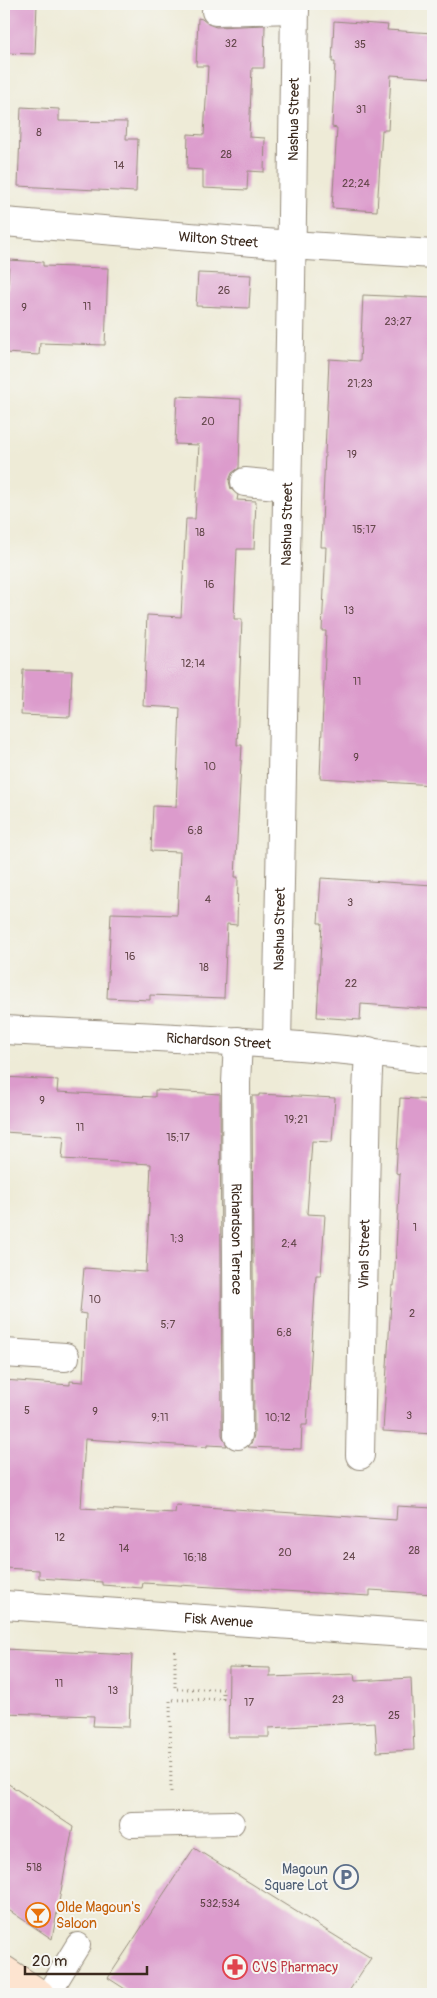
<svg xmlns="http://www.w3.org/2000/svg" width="437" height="1998" viewBox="0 0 437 1998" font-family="Pangolin,sans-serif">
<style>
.building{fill:#dc9bcc}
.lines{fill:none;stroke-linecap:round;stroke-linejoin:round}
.lane-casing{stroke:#948a7a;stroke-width:26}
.street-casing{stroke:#948a7a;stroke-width:30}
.secondary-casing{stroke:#948a7a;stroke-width:30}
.path{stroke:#948a7a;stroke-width:3;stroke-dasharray:1 4;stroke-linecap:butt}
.lane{stroke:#fff;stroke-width:24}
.street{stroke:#fff;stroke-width:28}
.secondary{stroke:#fde4d0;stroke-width:28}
.labels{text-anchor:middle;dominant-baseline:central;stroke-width:4;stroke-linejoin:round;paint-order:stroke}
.number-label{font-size:11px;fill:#63464a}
.street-label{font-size:14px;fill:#3b2a1e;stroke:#f6f6f2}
.service-label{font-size:14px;fill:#4e5e75;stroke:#f6f6f2;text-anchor:end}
.food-label{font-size:14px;fill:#c56008;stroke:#f6f6f2;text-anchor:start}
.health-label{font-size:14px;fill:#be3a42;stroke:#f6f6f2;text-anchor:start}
</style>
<rect width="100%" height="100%" fill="#f6f6f2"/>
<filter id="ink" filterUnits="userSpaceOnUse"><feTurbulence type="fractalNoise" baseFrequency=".02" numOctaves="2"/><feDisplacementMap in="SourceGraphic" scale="10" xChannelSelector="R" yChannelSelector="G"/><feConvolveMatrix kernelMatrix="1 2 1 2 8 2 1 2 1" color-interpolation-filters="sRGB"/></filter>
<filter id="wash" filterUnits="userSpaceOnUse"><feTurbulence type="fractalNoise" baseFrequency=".0096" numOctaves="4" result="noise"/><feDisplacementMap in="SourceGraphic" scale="20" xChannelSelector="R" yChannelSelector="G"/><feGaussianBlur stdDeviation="1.12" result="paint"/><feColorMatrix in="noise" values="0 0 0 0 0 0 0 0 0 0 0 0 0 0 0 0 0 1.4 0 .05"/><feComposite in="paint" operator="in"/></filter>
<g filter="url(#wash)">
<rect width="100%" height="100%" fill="#eeebd7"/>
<g id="blocks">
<path class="building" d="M4,4H37L35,54L4,53Z
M198,18L202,19L208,24L216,27L265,25L264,68H252L249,137L265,138L264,172L248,171L247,190L203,188V170L187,169L188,134L204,135L208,66H196Z
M334,21L388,25L387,30L433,33V78L391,75L388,130H382L377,211L332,208L337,128L332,127L335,62H332Z
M21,107L59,109V121L127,122L126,139H138L136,192L18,186Z
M9,260L43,262V266L108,268L105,345L40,343L39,355L5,353Z
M198,273L251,275L249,308L196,306Z
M363,295L433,298V785L320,778L326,631H322L326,547H321L329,359L360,361Z
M177,396L241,399L239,468L232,473L229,481L231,489L238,495L237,500L256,501L254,549H237L234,619H242L237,745H242L235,877H238L237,925L227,924L224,998L150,995V1000L107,998L111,913L177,915L180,852L151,851L153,806L176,807L180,708L143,706L147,615L181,617L186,519H195L199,445L175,444Z
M23,670L72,671L70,717L21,715Z
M321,878L433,885V1009L361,1004L360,1020L317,1017L322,923H318Z
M4,1077L58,1080L57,1092L155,1097V1090L220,1094L222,1435L227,1446L207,1445V1447L85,1439L81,1508L175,1513L176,1505L396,1520L397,1506L433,1508V1594L370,1590V1596L143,1583L142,1588L102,1585V1582L39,1578V1570L4,1568V1380L70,1385V1381L83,1382L86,1314L80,1313L84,1268L146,1272L151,1164L62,1159L64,1136L4,1132Z
M259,1094L335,1098L332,1142L312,1141L307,1214L325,1215L321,1275H316L307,1425H302L301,1449L248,1447L252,1442L254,1435L252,1096H259Z
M400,1098L433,1100V1434L383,1431L392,1286H394L400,1174L396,1173Z
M4,1649L132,1655L129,1727L93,1726L94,1716L4,1713Z
M229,1667L270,1668V1677L354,1674L355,1681L411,1678L414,1750L377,1752L375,1722L269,1728V1737H228Z
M4,1781L73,1827L52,1939L4,1907Z
M194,1848L371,1958L347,1994H133L108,1978Z"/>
</g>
</g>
<g filter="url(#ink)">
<use href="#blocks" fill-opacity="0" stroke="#948a7a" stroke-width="1"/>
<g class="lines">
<defs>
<path id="lane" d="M132,1825L232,1823
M48,1994L78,1945"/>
<g id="street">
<path d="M216,11L295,9"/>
<path id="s1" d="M4,222L291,245L433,254"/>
<path d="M245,482L287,486"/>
<path id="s2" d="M4,1030C147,1037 291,1041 433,1060"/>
<path id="s3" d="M238,1041L236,1083L238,1435"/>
<path id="s4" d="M277,1045L291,284L295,4"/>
<path d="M4,1353L65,1357"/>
<path id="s5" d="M360,1455L367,1092L369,1051"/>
<path id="s6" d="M4,1605L433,1635"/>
</g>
<path id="secondary" d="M4,1970L40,1994"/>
</defs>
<use href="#lane" class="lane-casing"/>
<use href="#street" class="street-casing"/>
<use href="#secondary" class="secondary-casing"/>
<path class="path" d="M171,1792L170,1700L223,1699V1689H175V1651"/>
<use href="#lane" class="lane"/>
<use href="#street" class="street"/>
<use href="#secondary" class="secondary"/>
</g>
</g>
<defs>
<symbol id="parking-ring" viewBox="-11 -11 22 22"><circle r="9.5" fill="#f6f6f2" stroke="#5c6f8a" stroke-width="1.5"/><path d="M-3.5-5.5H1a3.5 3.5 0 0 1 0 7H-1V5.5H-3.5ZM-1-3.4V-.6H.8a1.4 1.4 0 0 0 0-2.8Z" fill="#5c6f8a"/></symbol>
<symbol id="bar-ring" viewBox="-11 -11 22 22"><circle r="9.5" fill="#f6f6f2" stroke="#e8710a" stroke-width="1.5"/><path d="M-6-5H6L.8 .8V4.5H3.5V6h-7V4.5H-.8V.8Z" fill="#e8710a"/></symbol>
<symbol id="pharmacy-ring" viewBox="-11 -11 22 22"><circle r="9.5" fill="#f6f6f2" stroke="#e0444e" stroke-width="1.5"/><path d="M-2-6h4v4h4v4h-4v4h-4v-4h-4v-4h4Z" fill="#e0444e"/></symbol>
</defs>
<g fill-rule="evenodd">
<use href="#parking-ring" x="332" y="1863" width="28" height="28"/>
<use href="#bar-ring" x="24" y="1901" width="28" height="28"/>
<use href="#pharmacy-ring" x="221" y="1953" width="28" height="28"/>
</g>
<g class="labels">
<g class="number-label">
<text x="231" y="43">32</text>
<text x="360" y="44">35</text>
<text x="361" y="109">31</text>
<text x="39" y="132">8</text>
<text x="226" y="154">28</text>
<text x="119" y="165">14</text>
<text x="356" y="183">22;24</text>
<text x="224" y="290">26</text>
<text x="87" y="306">11</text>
<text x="24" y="307">9</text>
<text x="398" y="321">23;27</text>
<text x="360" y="383">21;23</text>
<text x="208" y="421">20</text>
<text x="352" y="454">19</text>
<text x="364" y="529">15;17</text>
<text x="200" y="532">18</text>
<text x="209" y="584">16</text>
<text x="349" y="610">13</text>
<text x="193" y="663">12;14</text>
<text x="357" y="681">11</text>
<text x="356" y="757">9</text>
<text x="210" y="766">10</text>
<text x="195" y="830">6;8</text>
<text x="208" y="899">4</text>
<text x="350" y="902">3</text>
<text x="130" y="956">16</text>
<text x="204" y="967">18</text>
<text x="351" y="983">22</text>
<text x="42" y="1100">9</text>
<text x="296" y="1119">19;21</text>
<text x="80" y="1127">11</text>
<text x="178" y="1137">15;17</text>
<text x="415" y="1227">1</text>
<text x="177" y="1238">1;3</text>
<text x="289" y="1243">2;4</text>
<text x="95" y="1299">10</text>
<text x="412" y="1313">2</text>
<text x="168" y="1324">5;7</text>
<text x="284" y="1332">6;8</text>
<text x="27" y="1410">5</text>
<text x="95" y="1411">9</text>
<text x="409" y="1415">3</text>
<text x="160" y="1417">9;11</text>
<text x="278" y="1417">10;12</text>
<text x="60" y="1537">12</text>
<text x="124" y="1548">14</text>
<text x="414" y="1550">28</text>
<text x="285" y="1552">20</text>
<text x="349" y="1556">24</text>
<text x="195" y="1557">16;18</text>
<text x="59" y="1683">11</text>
<text x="113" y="1690">13</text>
<text x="338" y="1699">23</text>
<text x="249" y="1702">17</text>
<text x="394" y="1715">25</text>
<text x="34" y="1867">518</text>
<text x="220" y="1903">532;534</text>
</g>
<g class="street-label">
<text stroke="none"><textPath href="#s4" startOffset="926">Nashua Street</textPath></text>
<text stroke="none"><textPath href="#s1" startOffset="215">Wilton Street</textPath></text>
<text stroke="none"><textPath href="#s4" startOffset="521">Nashua Street</textPath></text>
<text stroke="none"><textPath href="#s4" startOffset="116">Nashua Street</textPath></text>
<text stroke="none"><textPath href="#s2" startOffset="215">Richardson Street</textPath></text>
<text stroke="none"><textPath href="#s3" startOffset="198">Richardson Terrace</textPath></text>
<text stroke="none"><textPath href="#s5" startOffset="201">Vinal Street</textPath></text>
<text stroke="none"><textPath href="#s6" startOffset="215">Fisk Avenue</textPath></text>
</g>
<g class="service-label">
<text x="328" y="1869">Magoun<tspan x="328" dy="16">Square Lot</tspan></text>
</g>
<g class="food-label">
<text x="56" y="1907">Olde Magoun's<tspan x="56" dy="16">Saloon</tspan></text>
</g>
<g class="health-label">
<text x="252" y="1967">CVS Pharmacy</text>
</g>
</g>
<rect width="437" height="1998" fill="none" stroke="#f6f6f2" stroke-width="20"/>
<path d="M25 1966v8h122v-8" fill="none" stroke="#3b2a1e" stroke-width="2.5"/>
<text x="32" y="1966" font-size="15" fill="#3b2a1e" stroke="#f6f6f2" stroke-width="4" paint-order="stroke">20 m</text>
</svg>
